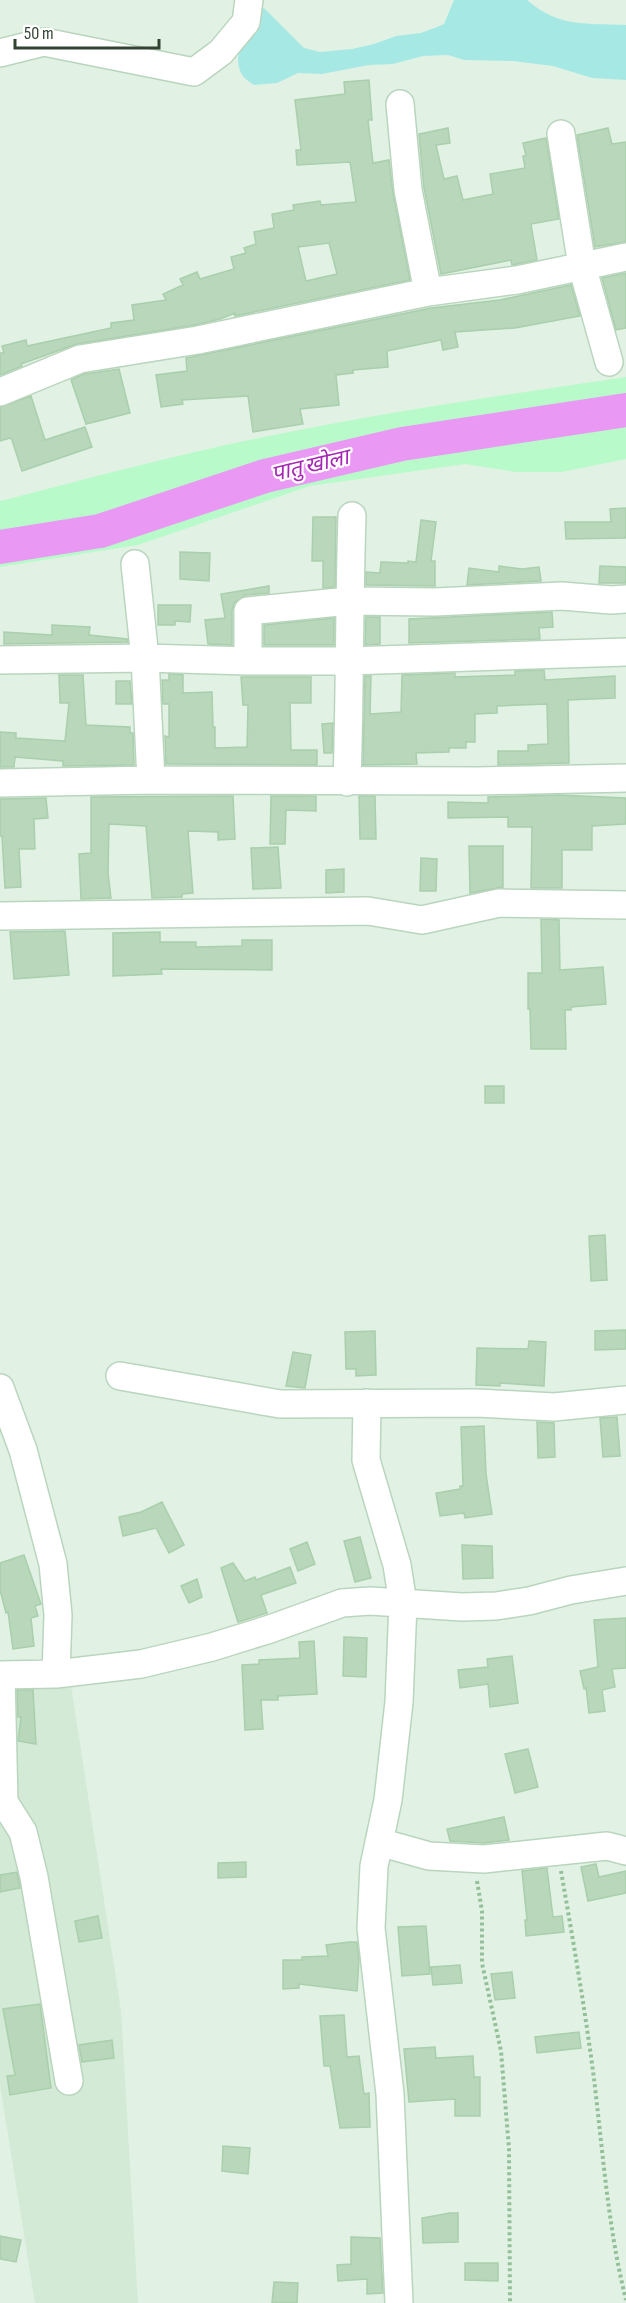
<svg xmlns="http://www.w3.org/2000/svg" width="626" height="2303" viewBox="0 0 626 2303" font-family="'Sofia Sans Condensed','Noto Sans Devanagari',sans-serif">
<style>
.residential{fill:#d3ead6}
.green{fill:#a6e9e4}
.sand{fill:#b9faca}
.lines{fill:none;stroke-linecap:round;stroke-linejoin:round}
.river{stroke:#e998f4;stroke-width:34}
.building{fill:#b9d7bb;stroke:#a9cfac;stroke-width:1.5;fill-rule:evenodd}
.minor-casing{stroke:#bad5be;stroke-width:30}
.path{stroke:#94c099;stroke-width:4;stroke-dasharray:3 3;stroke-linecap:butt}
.minor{stroke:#fff;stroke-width:27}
.labels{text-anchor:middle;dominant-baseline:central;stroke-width:4.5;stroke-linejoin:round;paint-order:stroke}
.water-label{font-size:22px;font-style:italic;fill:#a526b4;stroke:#fff}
</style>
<rect width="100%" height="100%" fill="#e1f2e4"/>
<path class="residential" d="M0,1685H71L121,2011L138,2303H35L0,2085Z"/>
<path class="green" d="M454,0H527C559,28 587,23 626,25V80L592,78L553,66L513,61L464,60L448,55L423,56L393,64L369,65L322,74L298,73L277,83L254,85C251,83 245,79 243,76C229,57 249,29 257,12L264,8L304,48L320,52L352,49L374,44L396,36L421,33L437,27L444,24Z"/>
<path class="sand" d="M626,377V459L562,472H516L465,464L310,486L138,545L0,567V501L5,500C97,476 190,451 284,433C397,410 512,394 626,377Z"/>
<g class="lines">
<path class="river" d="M0,547L100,531L265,476L402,444L626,410"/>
</g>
<path class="building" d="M369,80L372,120H368L373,163L389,160L393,193L410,280L235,316V313L220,319L195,325L77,344L21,364L22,366L0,375V353H4L2,346L26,340L27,346L111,328V323L134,320L132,305L166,300L163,294L183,285L180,279L197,272L200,279L234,269L231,257L246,253L244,248L256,244L254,232L274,228L272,214L294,210L293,205L320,201L321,205L356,202L350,162L297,165L296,150H301L295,100L345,94L344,82ZM329,243L337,274L306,281L298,247Z
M448,128L450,143L436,145L444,179L457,176L463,200L493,194L490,174L525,168L523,156H526L523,143L546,138L559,219L531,224L537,260L512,265L511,260L441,274L424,188L419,134Z
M608,128L612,144L626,142V242L595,247L577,135Z
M626,273V328L616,330L602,278Z
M571,285L580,316L515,328L455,332L458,347L443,350L441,340L387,351L388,367L353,370V373L336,375L339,405L300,409L303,424L253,432L248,396L182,400L183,404L161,407L156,375L187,371L186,358L431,308L500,300Z
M119,369L130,413L86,424L71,380L84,374Z
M31,396L45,440L85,427L92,447L22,471L12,440L10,438L0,441V407Z
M626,508V538L566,539L565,522H611L610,509Z
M313,517H336L335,587L323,588V561H312Z
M421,520L436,522L431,561H435V586L366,585V572L380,573L381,562L408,563V561L416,562Z
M180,552L210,553L209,581L180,579Z
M499,566L522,569L539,567L541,581L467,585L469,568L499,572Z
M600,566L626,567V583H599Z
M269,586V593L246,595L234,603L232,611V645L208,644L205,620L225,618L221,594Z
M158,605H191L190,622L175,621V625H158Z
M552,612L553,627L539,628L540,639L409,643V619Z
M366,617H380V644L365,645Z
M334,618V645H264V625Z
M52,625L90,627L89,635L127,639L128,642L4,644V632L52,635Z
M544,670L545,680L615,676V698L568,700L569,763L498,765V751H528V745L548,744L547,704L497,706V713L475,714V742H466V748H449V752L416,753L417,764L363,765L365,676H371L370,714L401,712L402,675L455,673V677L515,675V671Z
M169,674L183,675V693L212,692L213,727H215V748L247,747L248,705H243L241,677H311V703H290L291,750H317V765L166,764L165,736L169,737V704H163L162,680H169Z
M59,675H83L86,725L130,727V733H133L134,765L63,766V761L15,757L14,767H0V732L16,733V738L65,741L69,703H60Z
M116,681H130L132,704H116Z
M333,723L332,753H324L322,724Z
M558,795L626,798V824L592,826V850H562V888H531L532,827H508V817L448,818V802L488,803V797Z
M233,796L235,839L218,840V832L188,831L193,893L182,894V897L152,898L146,826L109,824L108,873L111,898L81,899L79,854L91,853V797Z
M271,796H316V811L286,810L285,844H270Z
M359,796H375L376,839H360Z
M46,798L48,818L34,819L35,849H19L21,887L5,888L2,836H0V799Z
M469,846H503V887L470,893Z
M278,847L281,888L253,889L251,848Z
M421,858L437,859L436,891H420Z
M344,869V892L326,893V870Z
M541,919L559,920L560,970L603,967L606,1004L571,1007V1010H565L566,1049H531L530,1009H528V973H542Z
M65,931L69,975L14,979L10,932Z
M160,932V942H196V947L242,946V940H272V970L161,969L162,974L113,976V933Z
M485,1086H504V1103H485Z
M605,1235L607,1280L591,1281L589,1236Z
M626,1330V1349L595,1350V1331Z
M375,1331L376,1375L356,1376V1369H346L345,1332Z
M529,1341L546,1342L544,1386L500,1383V1386L476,1385L477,1348L528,1349Z
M293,1352L311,1355L305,1388L286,1386Z
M617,1417L620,1456L603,1457L600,1418Z
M537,1422L554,1423L555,1457L538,1458Z
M484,1426L486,1474L492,1514L465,1518L464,1513L440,1516L436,1493L460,1489V1486H463L461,1427Z
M162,1502L184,1545L169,1553L156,1528L123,1536L119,1517L141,1512Z
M360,1537L371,1578L355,1582L344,1541Z
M307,1542L315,1564L298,1571L290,1549Z
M462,1545L492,1546L493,1578L463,1579Z
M24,1555L41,1604L35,1606L38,1616L31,1618L34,1646L13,1649L8,1612L6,1613L0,1590V1563Z
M233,1563L245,1581L255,1577L256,1580L290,1567L296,1583L261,1595L267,1613L238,1622L221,1568Z
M197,1579L202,1597L189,1603L181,1586Z
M626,1618V1668L612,1669L615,1687L602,1690L605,1711L589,1713L586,1688L584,1689L580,1671L598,1667L594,1620Z
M344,1637L367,1638L366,1677L343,1676Z
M314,1641L317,1694L278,1696V1700H261L263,1729L245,1730L242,1665L259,1664V1660L300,1658L299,1642Z
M512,1656L518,1703L490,1707L488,1684L460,1688L458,1670L488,1667L487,1659Z
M17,1690H33L36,1744L18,1741L21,1717H18Z
M528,1749L538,1787L515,1793L505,1754Z
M504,1817L509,1840L484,1843L450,1841L447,1829Z
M246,1862V1877L218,1878V1863Z
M596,1864L599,1877L626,1871V1893L588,1901L581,1867Z
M547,1868L553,1917L562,1916L564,1932L526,1936L525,1920H527L522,1871Z
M17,1872L20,1888L0,1892V1875Z
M98,1916L102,1938L79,1942L75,1921Z
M426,1926L430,1974L402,1976L398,1927Z
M349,1942H357L359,1959L357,1991L299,1984V1988L283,1989V1960H302V1957L328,1956L326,1945Z
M460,1965L462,1983L433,1985L431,1967Z
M512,1972L515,1998L495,2000L491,1974Z
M40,2004L51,2088L10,2095L7,2076L15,2075L3,2009Z
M344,2015L347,2057L359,2056L364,2094L369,2093L370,2127L340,2128L330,2066H324L320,2016Z
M579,2032L581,2048L537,2053L535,2037Z
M112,2040L114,2058L82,2062L79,2045Z
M435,2047L436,2058L473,2056L474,2077H480V2116H455V2099L409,2102L404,2049Z
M223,2146L250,2148L248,2174L222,2171Z
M450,2213H458V2242L423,2243L422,2218Z
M0,2236L21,2240L16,2262L0,2259Z
M351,2237L380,2238L383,2293L367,2294V2279L338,2281L337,2265L351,2264Z
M465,2263H498V2281L465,2280Z
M274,2282L298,2283L297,2303H272Z"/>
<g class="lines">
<defs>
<path id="minor" d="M0,53L44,42L194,72L221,52L246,22L249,0
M400,104L408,190L428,292
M561,134L582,266L609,362
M0,392L80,359L198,340L428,292L517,280L626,257
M135,564L145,658L151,780
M0,660L145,658L248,661H348L626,652
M248,661V611L349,601L435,602L562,596L611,600L626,599
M347,782C350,693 349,605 352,516
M0,783L151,780L479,781L626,778
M0,916L368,911L422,920L499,903L626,905
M120,1376L280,1404L477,1403L554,1407L626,1400
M0,1388L23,1450L53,1564L58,1615L56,1674
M367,1403L366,1460L397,1565L403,1603L399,1702L388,1800L374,1866L371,1928L390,2094L399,2303
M0,1675L56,1674L141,1664L212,1647L270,1629L342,1603L370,1601L462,1607L496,1606L529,1601L571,1590L626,1581
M1,1675L4,1802L23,1832L34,1877L69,2081
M379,1842L429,1856L484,1859L607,1846L626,1851"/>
</defs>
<use href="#minor" class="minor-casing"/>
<path class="path" d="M561,1871C573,1940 585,2009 594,2079C603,2153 608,2228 626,2300
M477,1881L482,1911V1963L501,2051L509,2149L510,2303"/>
<use href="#minor" class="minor"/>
</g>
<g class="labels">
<g class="water-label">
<text transform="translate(310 466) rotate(-13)">पातु खोला</text>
</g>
</g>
<path d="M15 39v9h144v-9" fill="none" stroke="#324333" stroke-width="3"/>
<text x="24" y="39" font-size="18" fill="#324333" stroke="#ffffff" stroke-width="4.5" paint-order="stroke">50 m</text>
</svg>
